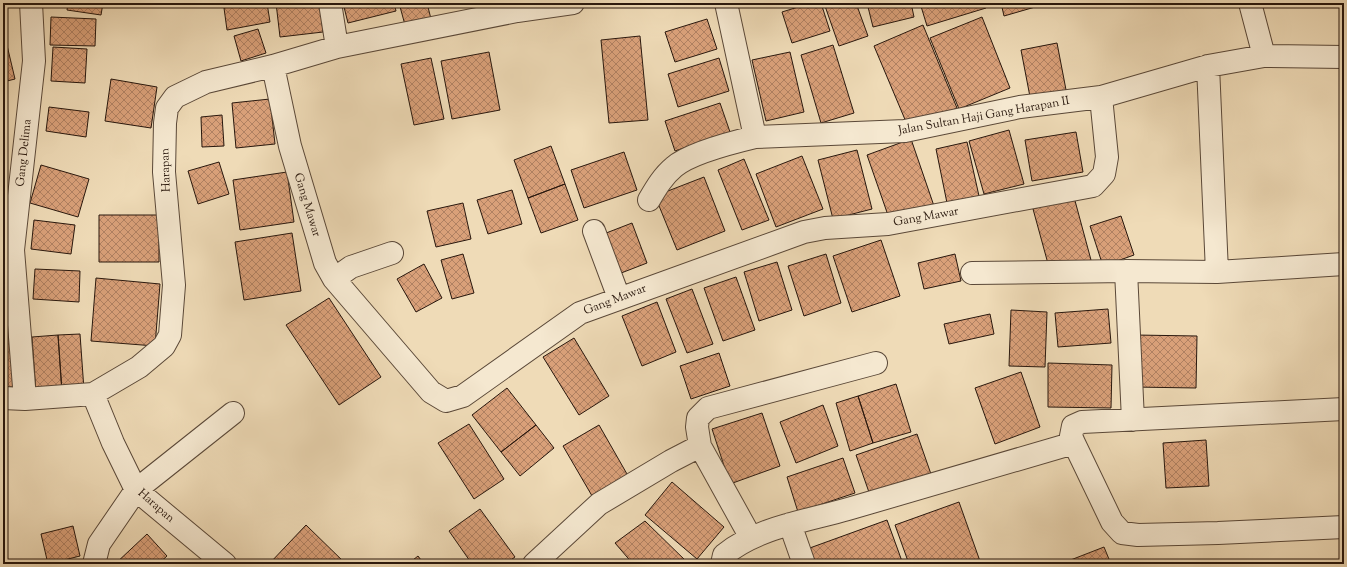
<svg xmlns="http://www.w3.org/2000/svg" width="1347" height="567" viewBox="0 0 1347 567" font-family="'Sorts Mill Goudy',serif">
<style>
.building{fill:url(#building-cross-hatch);stroke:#28170d}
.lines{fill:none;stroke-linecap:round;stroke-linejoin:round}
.minor-casing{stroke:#5a4838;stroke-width:24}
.minor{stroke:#f5e8d0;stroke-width:22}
.labels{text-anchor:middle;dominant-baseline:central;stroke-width:4;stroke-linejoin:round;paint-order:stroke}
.street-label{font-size:12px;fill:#28170d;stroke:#f5e8d0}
</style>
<defs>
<pattern id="building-cross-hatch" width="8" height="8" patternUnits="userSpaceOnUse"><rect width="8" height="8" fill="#d9a079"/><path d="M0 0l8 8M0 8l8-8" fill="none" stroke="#b08162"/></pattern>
</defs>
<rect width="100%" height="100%" fill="#efdbb7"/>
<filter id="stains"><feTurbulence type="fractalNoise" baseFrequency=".005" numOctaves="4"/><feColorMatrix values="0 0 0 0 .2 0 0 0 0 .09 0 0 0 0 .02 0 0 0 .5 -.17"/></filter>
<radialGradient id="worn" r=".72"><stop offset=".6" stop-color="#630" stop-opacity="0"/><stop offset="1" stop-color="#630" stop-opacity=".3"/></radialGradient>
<path class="building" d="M68,3H103L101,15L67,10Z
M250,3H267L270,22L227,30L224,8Z
M276,3H320L323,32L280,37Z
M343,3H394L396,11L348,23Z
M399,3H427L431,19L405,25Z
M811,3H821L830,31L792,43L782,12Z
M834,3H856L868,36L839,46L825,6Z
M867,3H911L914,17L873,27Z
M920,3H985L986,8L927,26Z
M1001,3H1049L1004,16Z
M51,17L96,19L95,46L50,45Z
M982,17L1010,88L959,109L930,38Z
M707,19L717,49L675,62L665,32Z
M923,25L957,108L909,129L874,46Z
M258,29L266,53L241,61L234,36Z
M640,36L648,120L609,123L601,40Z
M6,41L15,79L3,82V42Z
M1057,43L1067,95L1031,102L1021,50Z
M833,45L854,113L821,123L801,55Z
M53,47L87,49L85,83L51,81Z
M489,52L500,110L452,119L441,61Z
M790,52L804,112L766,121L752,60Z
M431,58L444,119L414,125L401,64Z
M719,58L729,91L678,107L668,74Z
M111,79L157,87L151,128L105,121Z
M270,99L275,144L236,148L232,103Z
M720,103L730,132L675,151L665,121Z
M49,107L89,112L86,137L46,131Z
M222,115L224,146L202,147L201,117Z
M1009,130L1024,184L984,194L969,141Z
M1076,132L1083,172L1032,181L1025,140Z
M911,139L934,206L890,221L867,155Z
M967,142L979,196L947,203L936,149Z
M551,146L565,184L528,198L514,160Z
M857,150L872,209L833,219L818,160Z
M624,152L637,190L584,208L571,170Z
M802,156L823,209L776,227L756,174Z
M744,159L769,220L742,230L718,170Z
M219,162L229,194L198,204L188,171Z
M41,165L89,179L78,217L30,203Z
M287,172L294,222L240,230L233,180Z
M704,177L725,231L677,250L655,196Z
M565,184L578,220L541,233L528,198Z
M512,190L522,224L488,234L477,200Z
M1074,197L1091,260L1050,271L1033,209Z
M463,203L471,239L436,247L427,211Z
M99,215H159V262H99Z
M1121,216L1134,255L1103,266L1090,226Z
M34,220L75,225L71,254L31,249Z
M632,223L647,263L616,275L601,235Z
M292,233L301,291L244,300L235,242Z
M881,240L900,296L852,312L833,256Z
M463,254L474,293L452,299L441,260Z
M826,254L841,303L804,316L788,266Z
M955,254L961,281L924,289L918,263Z
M777,262L792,310L759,321L744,272Z
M424,264L442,298L416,312L397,279Z
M35,269L80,271L79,302L33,299Z
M736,277L755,330L723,341L704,288Z
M96,278L160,284L155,346L91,341Z
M692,289L713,344L687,353L666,299Z
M329,298L381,377L339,405L286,325Z
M657,302L676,352L642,366L622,316Z
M1108,309L1111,343L1058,347L1055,313Z
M1011,310L1047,312L1045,367L1009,366Z
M990,314L994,334L949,344L944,324Z
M3,331H11L13,387H3Z
M80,334L84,390L62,392L58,335Z
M58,335L62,392L36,393L32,337Z
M1135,335L1197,336L1196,388L1134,387Z
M574,338L609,396L579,415L543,357Z
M719,353L730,386L691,399L680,366Z
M1048,363L1112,365L1111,408L1048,407Z
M1021,372L1040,427L995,444L975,388Z
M896,384L911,432L873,443L858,396Z
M507,388L536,425L501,452L472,415Z
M858,396L873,443L850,451L836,403Z
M823,405L838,446L796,463L780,422Z
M762,413L780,466L730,484L712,429Z
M469,424L504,479L474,499L438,443Z
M536,425L554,448L520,476L501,452Z
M599,425L631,481L595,501L563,446Z
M917,434L932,477L871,498L856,455Z
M1206,440L1209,486L1166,488L1163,443Z
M843,458L855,493L798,512L787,477Z
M672,482L724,527L697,559L645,515Z
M959,502L981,564H909L895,525Z
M480,509L515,557L505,564H472L449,531Z
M887,520L903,564H813L807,549Z
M645,521L689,564H633L615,543Z
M306,525L346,564H269Z
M73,526L80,556L48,564L41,534Z
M147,534L167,556L158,564H115Z
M1104,547L1111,564H1069L1068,561Z
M418,556L424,564H408Z"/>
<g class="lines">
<defs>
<path id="minor" d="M330,3L337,47
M726,3L755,137L905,131L1020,107L1101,97L1208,66L1264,56L1344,57
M1250,3L1264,56
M273,66L290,146L325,263L334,279L431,392L446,401L463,396L580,313L804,232L825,228L888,224L1093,186L1104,174L1107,157L1101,97
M1208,66L1217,272
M649,200C656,188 663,176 674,167C690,153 734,142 755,137
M594,231L619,298
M1126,271L1133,420
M972,273L1126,271L1217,272L1344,264
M334,279L351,267L392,253
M3,398L25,399L93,394
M25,399L13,250L34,61L31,3
M1074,443L1071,436L1073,426L1082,422L1344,409
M700,446L697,427L698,418L708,408L876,363
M790,524L804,564
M94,564L99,544L136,490L233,413
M225,564L136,490L113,443L93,394L139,367L164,346L170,335L174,285L164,172L165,123L167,108L175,97L206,82L273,66L337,47L517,11L573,3
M534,564L599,504L671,461L700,446L751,538
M722,564L724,555C758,527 807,521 848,509C923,487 998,465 1074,443L1112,522L1122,533L1138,535L1218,533L1344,527"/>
</defs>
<use href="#minor" class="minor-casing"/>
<use href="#minor" class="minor"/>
</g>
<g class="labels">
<g class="street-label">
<text transform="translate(984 116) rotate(-10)">Jalan Sultan Haji Gang Harapan II</text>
<text transform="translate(24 153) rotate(-84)">Gang Delima</text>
<text transform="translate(166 170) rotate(-92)">Harapan</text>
<text transform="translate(307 205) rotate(73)">Gang Mawar</text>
<text transform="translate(926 217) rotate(-10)">Gang Mawar</text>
<text transform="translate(615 300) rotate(-21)">Gang Mawar</text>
<text transform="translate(156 506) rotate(41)">Harapan</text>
</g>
</g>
<rect width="1347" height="567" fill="none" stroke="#efdbb7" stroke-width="16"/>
<rect x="4" y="4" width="1339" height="559" fill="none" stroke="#28170d" stroke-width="2"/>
<rect x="8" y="8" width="1331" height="551" fill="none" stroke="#28170d"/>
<rect width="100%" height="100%" filter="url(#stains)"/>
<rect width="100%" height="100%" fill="url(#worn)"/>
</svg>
